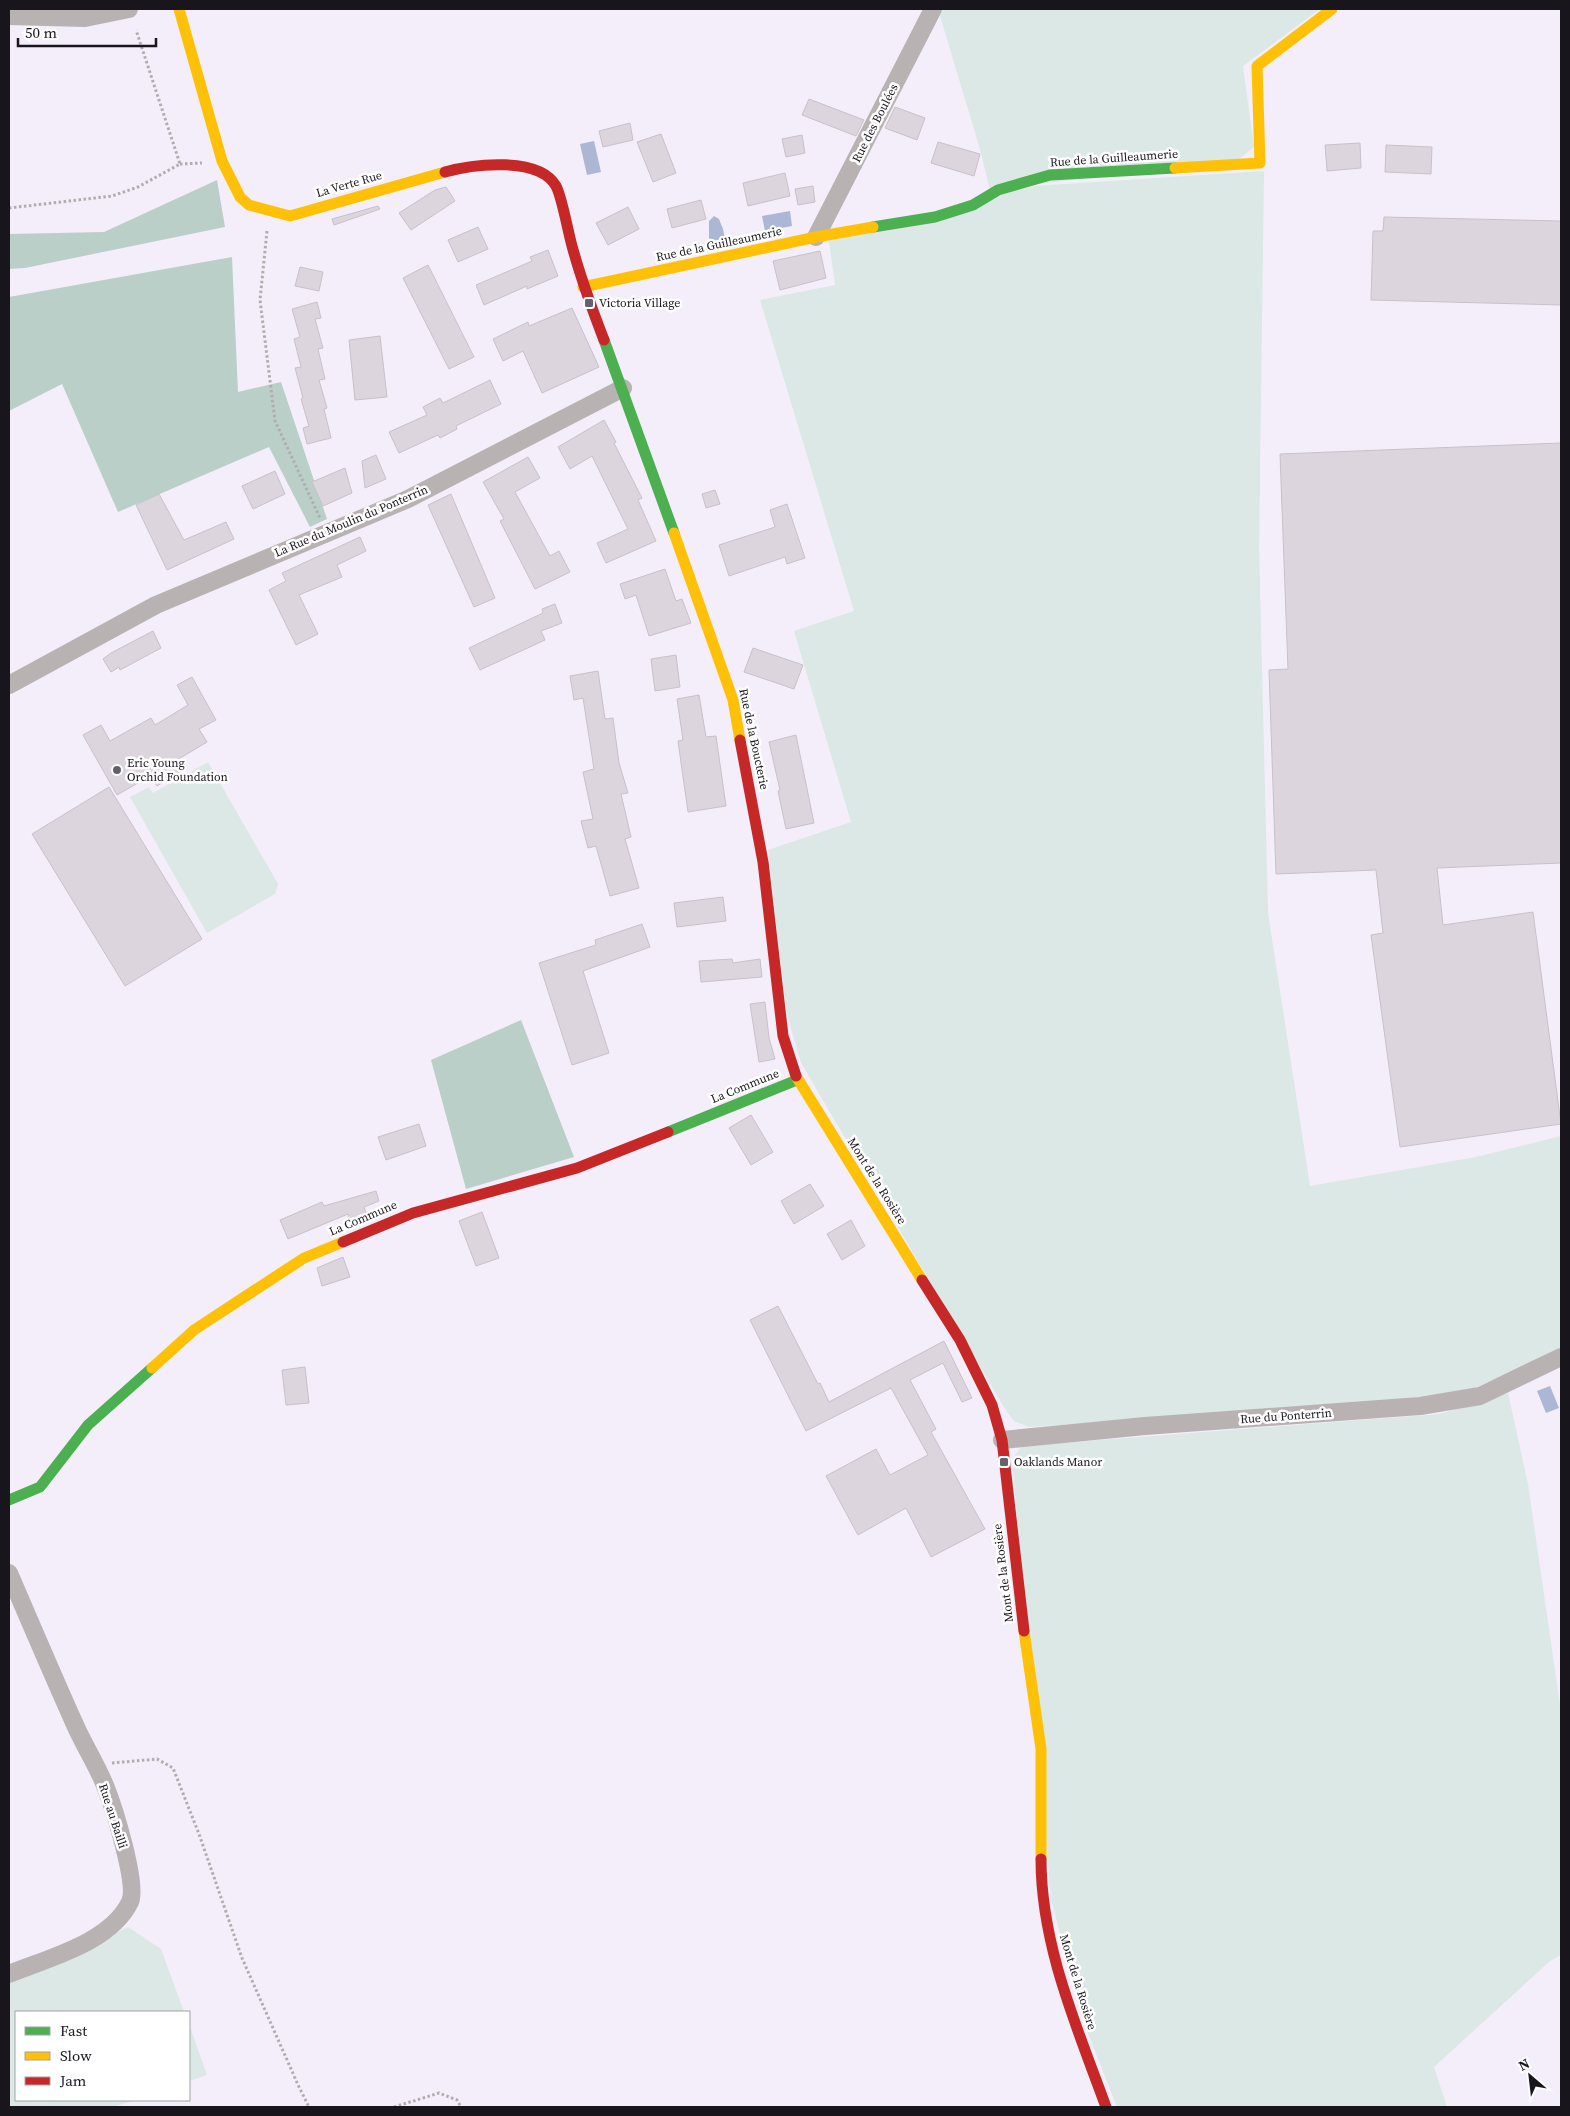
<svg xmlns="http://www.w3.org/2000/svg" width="1570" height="2116" viewBox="0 0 1570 2116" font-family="'Source Serif 4',serif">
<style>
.green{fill:#dbe8e5}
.forest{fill:#bacfc7}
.water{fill:#abb7d4}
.building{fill:#ddd5dd;stroke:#c9c1c9}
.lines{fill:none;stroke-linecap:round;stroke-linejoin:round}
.path{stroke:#b1adaf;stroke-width:3;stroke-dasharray:2.5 2.5;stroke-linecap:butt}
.street{stroke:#b8b2b3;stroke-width:18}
.fast{stroke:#4caf50;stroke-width:11}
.slow{stroke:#ffc107;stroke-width:11}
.jam{stroke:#c62828;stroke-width:11}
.poi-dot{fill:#65616a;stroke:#fff;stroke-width:2}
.labels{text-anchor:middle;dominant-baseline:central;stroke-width:5;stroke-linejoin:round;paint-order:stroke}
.street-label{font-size:12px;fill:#19151d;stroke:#fff}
.poi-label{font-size:12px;fill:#19151d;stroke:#fff;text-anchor:start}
</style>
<rect width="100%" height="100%" fill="#f3eefa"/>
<path class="green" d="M943,9H1320L1243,66L1254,147L1239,159L990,190L980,149L940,16Z
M1264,171L1259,547L1268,913L1310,1186L1476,1157L1561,1136V1350L1472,1389L1353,1406L1029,1427L1014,1421L1005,1409L801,1063L787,1015L768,850L851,822L794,631L854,611L760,300L835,285L829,241L1034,186Z
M208,762L278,884L275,894L207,933L130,797L149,787L153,793Z
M1508,1393L1528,1484L1561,1712V1955L1550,1961L1434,2067L1447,2107H1117L1082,2018L1051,1899L1012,1459L1022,1446L1440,1414Z
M128,1927L161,1949L184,2012H16V2100H135L113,2107H9V1981L46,1968Z
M189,2024L207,2075L189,2081Z"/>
<path class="forest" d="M217,180L225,227L25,268L9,269V234L104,232Z
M232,257L238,392L281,382L327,519L310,527L269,447L118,512L62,384L9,411V297Z
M521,1020L574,1157L466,1189L431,1060Z"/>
<path class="water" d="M594,141L601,172L587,175L580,144Z
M790,211L792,226L765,231L762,216Z
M714,216L719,219L723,229L725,239L718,243L712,242L709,238V221Z
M1550,1386L1559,1408L1546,1413L1537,1391Z"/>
<path class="building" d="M809,99L864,120L856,136L802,115Z
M895,107L925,118L917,140L885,128Z
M630,123L633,140L603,147L599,131Z
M661,134L676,173L653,182L637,142Z
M802,135L805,153L786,157L782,139Z
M938,142L980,154L974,176L931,163Z
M1360,143L1361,168L1327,171L1325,145Z
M1386,145L1432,147L1431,174L1385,172Z
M785,173L790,196L748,206L743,183Z
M813,186L815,202L798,205L795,189Z
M446,187L455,201L411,230L399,213L435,190Z
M701,200L706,219L672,228L667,209Z
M378,206L380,209L334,225L332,219Z
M628,207L639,229L608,245L596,223Z
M1384,217L1561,221V305L1371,300L1373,231H1383Z
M478,227L488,249L458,262L448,240Z
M548,250L558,276L527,289V286L484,305L476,285L532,261L530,257Z
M820,251L826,278L780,290L773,261Z
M428,265L474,357L449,369L403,278Z
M300,267L323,272L319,291L295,286Z
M317,302L321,318L315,319L323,348L318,349L325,379L319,380L327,408L324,409L331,438L307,444L303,428L309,426L301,399L303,398L295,368L301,367L294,339L300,337L292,309Z
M572,308L599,367L542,393L523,351L503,361L493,339L528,322L529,326Z
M380,336L387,397L355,400L349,340Z
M490,380L501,404L456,426L457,429L440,438L438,435L399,453L389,432L427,415L423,407L440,398L443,403Z
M604,420L616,442L614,443L642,498L638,500L656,541L606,563L597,543L628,529L592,456L570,469L558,447Z
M1561,443V863L1437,868L1443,925L1533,912L1561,1124L1400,1147L1371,935L1383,933L1376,870L1276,874L1269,670L1288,669L1280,454Z
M376,455L386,479L365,488L362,461Z
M528,457L540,478L515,492L550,556L559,551L570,572L535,589L500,521L504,519L483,482Z
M345,468L352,493L323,506L312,482Z
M275,471L285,494L253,509L242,486Z
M715,490L720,504L706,508L702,494Z
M159,494L184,540L226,522L234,539L167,570L136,505Z
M451,494L495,598L474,607L428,505Z
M787,504L805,558L787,564L785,557L729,576L719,545L775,527L770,510Z
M360,537L366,551L337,565L342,577L299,595L318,634L296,645L269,590L286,581L282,573Z
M665,569L676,601L682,599L691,623L649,636L636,595L625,599L620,584Z
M555,604L562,623L541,631L545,640L480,670L469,648L543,613L542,609Z
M153,631L161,648L120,670L119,667L111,672L103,659L111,653Z
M753,648L803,665L794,689L744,672Z
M676,655L680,687L655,691L651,659Z
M598,671L605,719L613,718L619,763L628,793L621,794L631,837L625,839L639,888L610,896L596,846L588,848L581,821L593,819L583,772L594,769L583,698L574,700L570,676Z
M192,677L216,720L199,729L207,742L177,760L183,770L157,786L150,776L117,795L83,735L101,725L110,741L151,718L155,725L188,705L177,685Z
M699,695L706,737L716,736L726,806L688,812L678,741L683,740L677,699Z
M796,735L814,823L786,829L778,791L780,790L769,742Z
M109,787L202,939L125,986L32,834Z
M723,897L726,921L677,927L674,903Z
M642,924L650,947L583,971L609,1053L572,1065L539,963L596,945L595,940Z
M732,959L733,963L760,959L762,977L701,982L699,961Z
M765,1002L769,1038L775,1059L759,1062L750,1004Z
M751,1115L773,1152L751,1165L729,1128Z
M419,1124L426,1146L386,1160L378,1137Z
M810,1184L824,1206L794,1224L781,1201Z
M376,1191L379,1201L364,1207L367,1216L351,1223L348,1214L288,1239L280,1220L322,1202L324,1206Z
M482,1212L499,1258L476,1266L459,1221Z
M851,1220L865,1246L842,1260L827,1234Z
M343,1257L350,1277L322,1286L317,1268Z
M778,1306L818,1384L820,1383L829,1402L944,1341L972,1398L962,1402L943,1363L910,1380L936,1429L931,1432L985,1529L931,1557L906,1508L858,1535L826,1476L876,1449L890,1475L928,1455L891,1388L806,1431L750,1320Z
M305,1367L309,1403L286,1405L282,1370Z"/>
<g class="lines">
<path class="path" d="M180,164L202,163
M9,208L112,196L138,187L180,164L136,30
M267,231L260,300L275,421L320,518
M112,1763L157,1759L173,1768L199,1834L242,1958L299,2087L309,2107
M394,2107L439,2093L457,2100L461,2107"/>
<path class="street" d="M9,16L85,18L129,9
M816,237L933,9
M9,685L156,605L408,499L623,388
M1002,1440L1145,1426L1420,1406L1480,1396L1561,1357
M9,1573C31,1624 53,1676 76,1727C85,1747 98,1767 106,1788C114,1808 138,1885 130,1902C110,1943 48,1958 9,1974"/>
<path class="fast" d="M873,227L935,217L973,205L998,190L1050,175L1175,168
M604,340L674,533
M668,1132L797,1080
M9,1500L40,1487L88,1425L152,1368"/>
<path class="slow" d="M179,9L222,161L240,197L249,205L290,216L445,172
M1175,168L1260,163L1257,66L1332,9
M583,287L816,237L873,227
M674,533L733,700L740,740
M796,1076L922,1280
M152,1368L194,1330L304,1258L343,1242
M1024,1631L1041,1749V1859"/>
<path class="jam" d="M445,172C473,164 539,156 556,186C562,197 568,232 572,246C581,279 592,309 604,340
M740,740L763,862L783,1036L796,1076
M343,1242L413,1213L577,1168L668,1132
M922,1280L960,1340L992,1405L1002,1440L1024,1631
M1041,1859C1041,1946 1077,2027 1106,2107"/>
</g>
<g class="poi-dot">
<rect x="584" y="298" width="10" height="10" rx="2.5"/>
<circle cx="117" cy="770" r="5"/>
<rect x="999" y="1457" width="10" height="10" rx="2.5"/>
</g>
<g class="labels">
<g class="street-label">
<text transform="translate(875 123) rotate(-63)">Rue des Boulées</text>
<text transform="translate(1114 158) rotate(-4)">Rue de la Guilleaumerie</text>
<text transform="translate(349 184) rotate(-16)">La Verte Rue</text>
<text transform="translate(719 244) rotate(-12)">Rue de la Guilleaumerie</text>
<text transform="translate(351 521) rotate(-23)">La Rue du Moulin du Ponterrin</text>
<text transform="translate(754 739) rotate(78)">Rue de la Boucterie</text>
<text transform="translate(745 1086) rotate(-22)">La Commune</text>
<text transform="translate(877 1181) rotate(58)">Mont de la Rosière</text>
<text transform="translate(363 1218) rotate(-23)">La Commune</text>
<text transform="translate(1286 1416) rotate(-4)">Rue du Ponterrin</text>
<text transform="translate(1003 1573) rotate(-97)">Mont de la Rosière</text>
<text transform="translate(113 1816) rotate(72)">Rue au Bailli</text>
<text transform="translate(1078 1982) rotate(73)">Mont de la Rosière</text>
</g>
<g class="poi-label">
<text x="599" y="303">Victoria Village</text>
<text x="127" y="763">Eric Young<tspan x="127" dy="14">Orchid Foundation</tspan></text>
<text x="1014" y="1462">Oaklands Manor</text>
</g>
</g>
<rect width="1570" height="2116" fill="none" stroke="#19151d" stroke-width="20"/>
<rect x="15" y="2011" width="175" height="90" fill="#ffffff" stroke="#a3a1a5"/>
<rect x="25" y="2027" width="25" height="8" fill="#4caf50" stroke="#a3a1a5"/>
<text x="60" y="2036" font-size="15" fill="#19151d">Fast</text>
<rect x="25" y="2052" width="25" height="8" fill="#ffc107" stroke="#a3a1a5"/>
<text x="60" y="2061" font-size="15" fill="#19151d">Slow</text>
<rect x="25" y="2077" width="25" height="8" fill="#c62828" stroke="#a3a1a5"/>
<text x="60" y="2086" font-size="15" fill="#19151d">Jam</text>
<g transform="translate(1530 2076) rotate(332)" stroke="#ffffff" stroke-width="4" paint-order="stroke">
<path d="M0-4L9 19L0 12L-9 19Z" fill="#19151d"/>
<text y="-8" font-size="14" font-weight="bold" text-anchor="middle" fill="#19151d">N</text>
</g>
<path d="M18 38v8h138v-8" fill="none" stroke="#19151d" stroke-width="2.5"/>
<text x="25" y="38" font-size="15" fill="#19151d" stroke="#ffffff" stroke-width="4" paint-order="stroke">50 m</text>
</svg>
